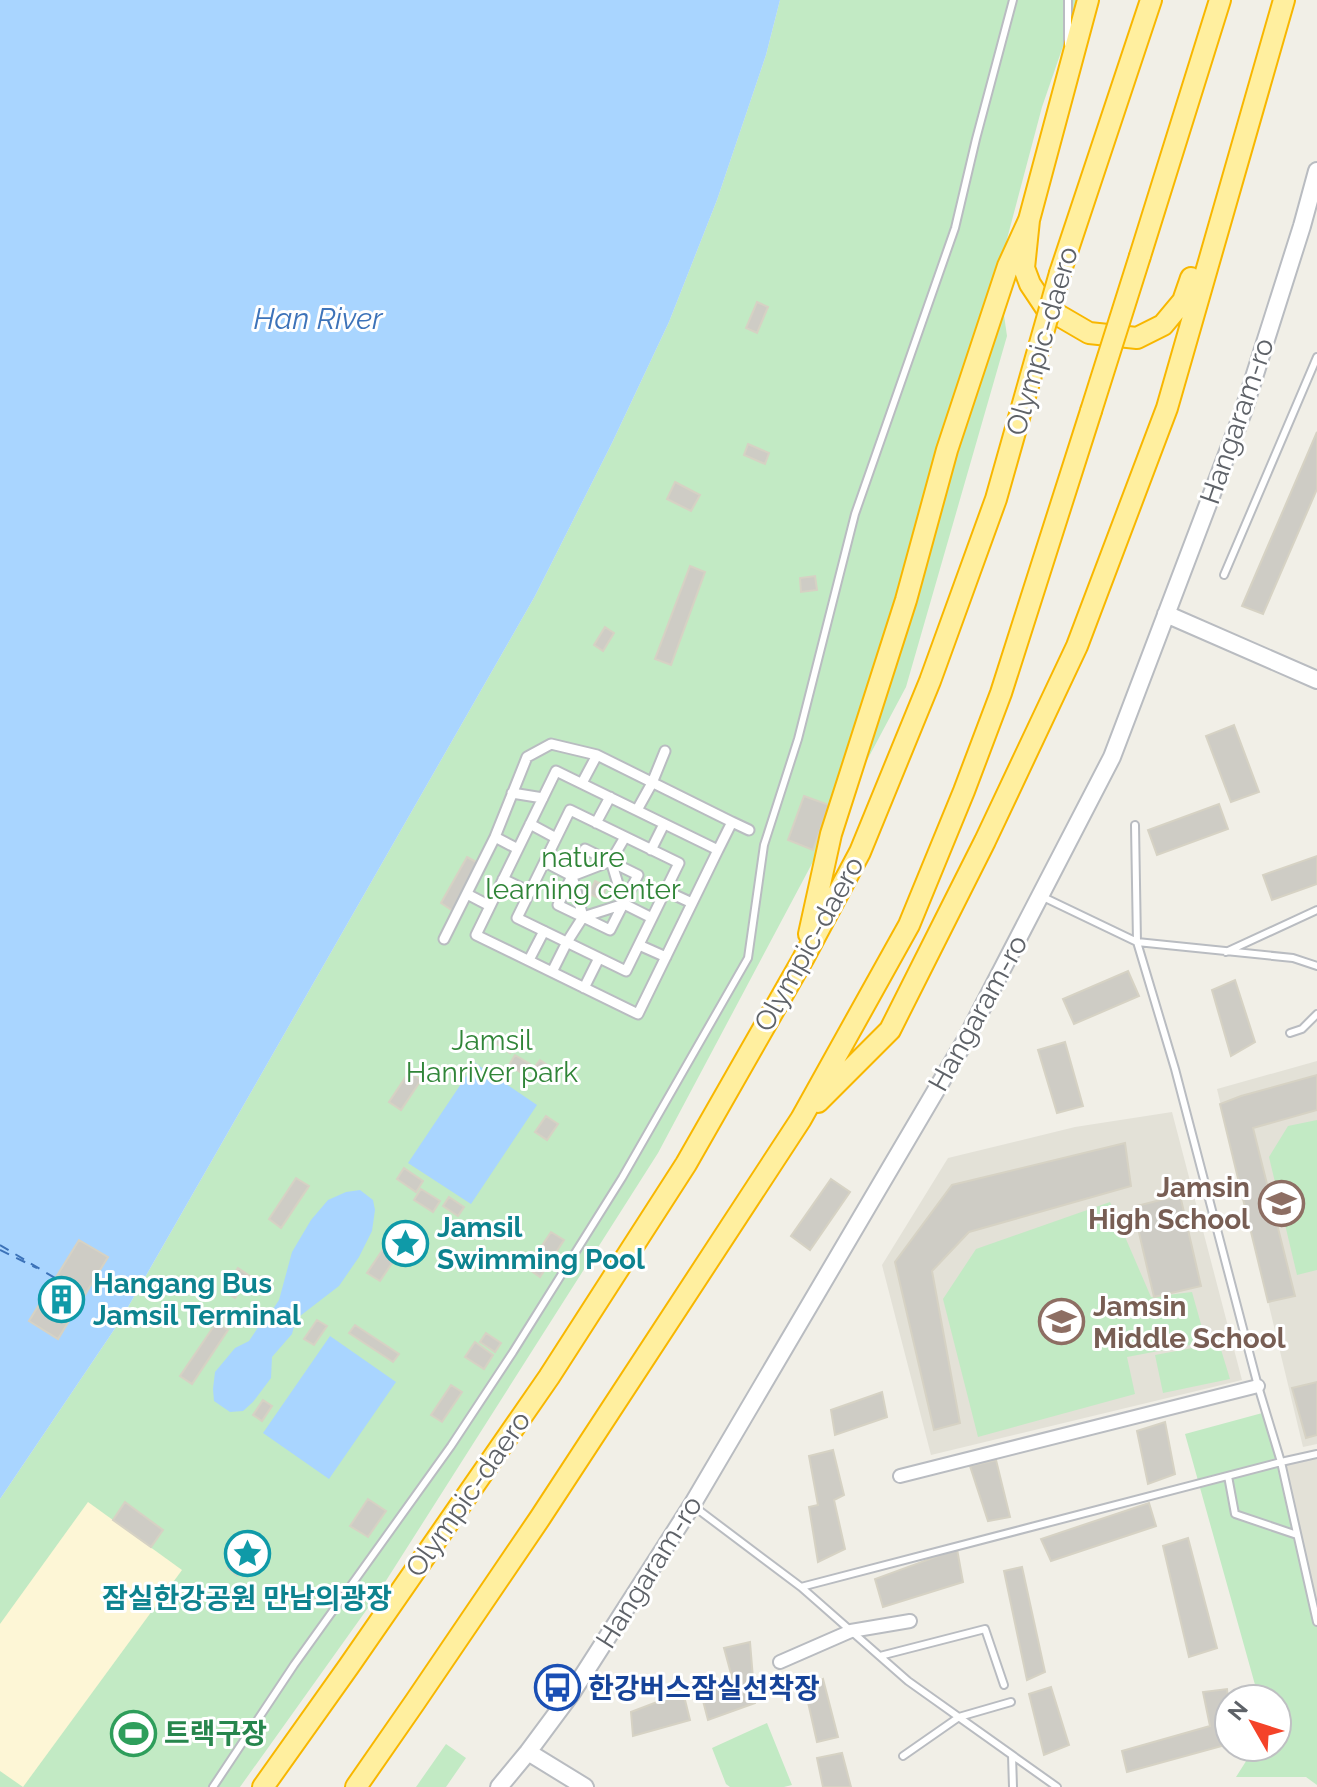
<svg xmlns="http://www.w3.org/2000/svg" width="1317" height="1787" viewBox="0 0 1317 1787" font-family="Raleway,'Noto Sans KR',sans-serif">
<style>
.education{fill:#e3e1d7}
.green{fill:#c2eac4}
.sand{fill:#fdf6d6}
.water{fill:#a9d5ff}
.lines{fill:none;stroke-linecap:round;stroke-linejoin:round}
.ferry{stroke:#3d73b9;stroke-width:2;stroke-dasharray:10 8;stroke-linecap:butt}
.building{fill:#ceccc5;stroke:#d6d2c4;stroke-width:2}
.service-casing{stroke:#b9bcc1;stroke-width:10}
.pedestrian-casing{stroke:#b9bcc1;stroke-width:13}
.minor-casing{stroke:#b9bcc1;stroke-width:16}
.tertiary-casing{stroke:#b9bcc1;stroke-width:20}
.trunk-casing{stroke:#f8b700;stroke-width:24}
.service{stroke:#fff;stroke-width:6}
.pedestrian{stroke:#fff;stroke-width:9}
.minor{stroke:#fff;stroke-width:12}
.tertiary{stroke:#fff;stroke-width:16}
.trunk{stroke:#ffef9f;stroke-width:20}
.trunk-bridge-casing{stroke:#f8b700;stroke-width:24;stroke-linecap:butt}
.trunk-bridge{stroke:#ffef9f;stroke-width:20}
.labels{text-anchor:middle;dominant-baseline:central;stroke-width:6;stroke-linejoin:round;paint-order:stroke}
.street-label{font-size:28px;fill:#5e6268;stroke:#fff}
.park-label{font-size:28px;fill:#308538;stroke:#fff}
.education-label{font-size:28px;font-weight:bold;fill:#785e54;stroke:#fff;text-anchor:end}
.culture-label{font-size:28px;font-weight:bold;fill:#0d838f;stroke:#fff;text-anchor:start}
.transit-label{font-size:28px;font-weight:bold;fill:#164399;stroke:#fff;text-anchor:start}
.leisure-label{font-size:28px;font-weight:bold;fill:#27864d;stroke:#fff;text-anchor:start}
.water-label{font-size:30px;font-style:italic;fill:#3d73b9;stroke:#fff}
</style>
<rect width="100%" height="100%" fill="#f1efe7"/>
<path class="education" d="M1317,1061V1444L1303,1447L1217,1089Z
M1172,1112L1242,1380L931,1455L882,1265L948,1158L1075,1127Z
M1317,1454V1622L1281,1462Z"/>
<path class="green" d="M780,0H1079L1042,107L998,273L1007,336L906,687L658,1153L375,1598L240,1787H0V1499L120,1321L535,596L612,443L669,322L717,200L766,55Z
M1317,1120V1270L1297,1275L1269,1157L1288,1126Z
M1110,1202L1151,1297L1192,1292L1206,1342L1127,1357L1135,1394L978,1437L943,1299L976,1249Z
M1219,1343L1230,1379L1163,1393L1155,1355Z
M1266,1412L1317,1622V1785L1306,1777H1236L1255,1747H1277V1699H1259L1185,1434Z
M767,1723L792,1785L784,1787H730L726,1784L712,1748Z
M446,1744L466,1758L446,1787H416Z"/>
<path class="sand" d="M88,1502L182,1570L23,1787L0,1771V1624Z"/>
<path class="water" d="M0,0H780L766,55L717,200L669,322L612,443L535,596L120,1321L0,1499Z
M475,1063L537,1105L471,1204L408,1163Z
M360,1190L373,1200L375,1210L372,1231L359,1257L339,1286L300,1316L295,1323L292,1334L272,1357L271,1378L253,1402L243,1411L230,1412L214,1401L213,1389L215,1372L235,1348L249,1341L257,1329L259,1320L273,1309L279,1300L292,1252L311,1220L328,1200L346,1192Z
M330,1336L396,1382L329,1479L263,1433Z"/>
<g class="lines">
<path class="ferry" d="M0,1245L55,1278
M0,1250L37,1268"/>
</g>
<path class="building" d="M757,302L768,307L757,333L746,328Z
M1317,432V489L1263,614L1242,606Z
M748,444L769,453L765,464L744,455Z
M675,482L700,495L691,511L667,499Z
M690,566L705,572L671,665L655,659Z
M815,576L817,590L801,592L800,578Z
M605,627L614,633L603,651L594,645Z
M1234,725L1259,792L1231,802L1206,736Z
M804,796L829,805L813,850L788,840Z
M1219,804L1228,829L1157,855L1148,830Z
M1317,856V884L1272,900L1263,875Z
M467,857L480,864L453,911L441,903Z
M595,881L607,887L601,899L589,894Z
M1128,971L1139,996L1074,1024L1063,999Z
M1235,980L1255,1042L1231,1056L1212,990Z
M500,1034L516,1044L510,1053L494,1042Z
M1065,1042L1083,1106L1057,1113L1038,1050Z
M515,1055L530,1064L523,1074L509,1065Z
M540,1060L556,1071L550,1080L533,1069Z
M409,1072L421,1080L401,1110L389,1102Z
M1317,1075V1110L1253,1128L1295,1296L1268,1302L1220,1104L1241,1096Z
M546,1116L558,1124L547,1140L535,1132Z
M1125,1143L1131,1186L969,1232L932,1271L960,1423L934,1430L895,1262L952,1185Z
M404,1168L423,1181L416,1192L397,1179Z
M296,1178L309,1186L281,1228L269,1219Z
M831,1179L850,1192L810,1250L791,1236Z
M421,1189L440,1201L433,1212L414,1200Z
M1180,1195L1201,1286L1154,1297L1133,1207Z
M449,1197L464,1207L458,1216L443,1206Z
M402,1221L415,1229L380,1281L367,1273Z
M551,1232L564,1240L540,1277L527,1268Z
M79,1240L108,1257L58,1339L29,1321Z
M238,1268L250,1276L235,1298L223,1290Z
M317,1320L327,1326L314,1345L304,1339Z
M216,1323L228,1330L192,1384L180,1376Z
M355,1325L399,1354L393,1362L349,1333Z
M486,1333L501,1343L495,1352L480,1342Z
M475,1342L493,1355L484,1369L465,1357Z
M1317,1382V1435L1306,1438L1292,1388Z
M451,1385L462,1392L442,1422L431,1415Z
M882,1392L887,1417L835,1435L831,1410Z
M263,1400L272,1406L262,1421L253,1415Z
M1165,1422L1175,1474L1148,1484L1137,1431Z
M833,1450L844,1495L834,1500L845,1549L818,1562L809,1507L818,1505L809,1456Z
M996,1460L1010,1517L988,1521L970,1466Z
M368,1499L386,1511L368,1537L350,1526Z
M125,1502L163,1530L151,1547L113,1520Z
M1149,1503L1156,1526L1051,1561L1041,1539Z
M1188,1538L1217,1648L1189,1657L1163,1546Z
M957,1549L963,1582L883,1607L875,1579Z
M236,1557L246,1564L237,1575L228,1568Z
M1022,1567L1045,1672L1027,1680L1004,1571Z
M750,1642L755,1703L708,1720L701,1693L733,1681L724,1648Z
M823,1679L838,1737L817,1742L805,1689Z
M1051,1687L1069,1745L1044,1755L1029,1694Z
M1227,1689L1229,1708V1744L1127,1772L1122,1751L1210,1726L1203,1692Z
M683,1692L690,1720L633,1736L631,1712Z
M842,1753L851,1787H823L817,1758Z"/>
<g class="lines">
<defs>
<path id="service" d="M1068,44V0
M1224,575L1317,357
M1135,825L1137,942L1175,1069L1258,1386L1281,1462L1317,1454
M1041,896L1137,942L1293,958L1317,966
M1226,952L1317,910
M1290,1033L1302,1029L1317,1014
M1228,1476L1235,1514L1297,1535
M692,1505L801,1587L908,1681L1057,1787
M801,1587L1281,1462L1317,1622
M880,1656L985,1629L1004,1685
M1012,1755L1013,1787
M903,1756L959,1717L1011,1702
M213,1787L294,1665L451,1446L513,1352L622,1178L748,958L764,845L798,739L855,514L955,228L976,139L1013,0"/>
<path id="pedestrian" d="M556,771L718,850L638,1014L476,935Z
M582,783L597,755
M512,793L543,798
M570,810L679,863L626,971L517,918Z
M637,810L652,783L665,751
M732,822L749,830
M596,823L610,797
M530,824L556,838
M495,837L518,849
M585,849L638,875L610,930L558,905Z
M651,850L664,824
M611,861L625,837
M545,862L572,876
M503,879L530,892
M666,891L692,903
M467,894L490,906
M624,904L611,861L572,876L583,917L624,904L652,918
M444,939L495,837L527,757L551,744L597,755L732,822L718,850
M639,945L666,957
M529,960L544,931
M552,972L567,942L583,917
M584,988L599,958"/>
<path id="minor" d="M900,1476L1258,1386
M780,1662L851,1631L910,1621"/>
<path id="tertiary" d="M1166,614L1317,680
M528,1752L585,1787
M499,1787L528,1752L571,1694L692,1505L965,1041L1112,757L1243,412L1302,226L1317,171"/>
<path id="trunk" d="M1088,0L1029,220L1024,268L1030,284L1046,308L1089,333L1137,338L1163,325L1183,301L1191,278
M1140,256L1220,0
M1060,273L1151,0
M809,934L831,834L906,600L947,450L1008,266L1029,220
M818,1102L890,1030L985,841L1077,646L1167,408L1284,0
M263,1787L349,1666L549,1377L686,1164L803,959L860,852L930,681L996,499L1039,347
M356,1787L415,1702L540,1518L801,1119L909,925L964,791L1001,693L1091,411"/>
</defs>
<use href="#service" class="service-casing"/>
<use href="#pedestrian" class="pedestrian-casing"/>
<use href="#minor" class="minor-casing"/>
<use href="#tertiary" class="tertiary-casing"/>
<use href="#trunk" class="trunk-casing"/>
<use href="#service" class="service"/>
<use href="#pedestrian" class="pedestrian"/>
<use href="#minor" class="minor"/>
<use href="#tertiary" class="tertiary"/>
<use href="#trunk" class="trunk"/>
<defs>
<path id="trunk-bridge" d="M1039,347L1060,273
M1091,411L1140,256"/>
</defs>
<use href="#trunk-bridge" class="trunk-bridge-casing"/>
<use href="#trunk-bridge" class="trunk-bridge"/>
</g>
<defs>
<symbol id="school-ring" viewBox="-11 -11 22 22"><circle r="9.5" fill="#fff" stroke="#8d6e63" stroke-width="1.5"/><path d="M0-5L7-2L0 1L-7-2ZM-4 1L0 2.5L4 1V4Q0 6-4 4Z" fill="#8d6e63"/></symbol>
<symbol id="sight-ring" viewBox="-11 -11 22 22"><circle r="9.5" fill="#fff" stroke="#0f9aa8" stroke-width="1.5"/><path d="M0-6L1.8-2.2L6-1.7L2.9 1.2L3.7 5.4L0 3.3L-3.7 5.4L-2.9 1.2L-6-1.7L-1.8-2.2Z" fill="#0f9aa8"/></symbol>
<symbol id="building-ring" viewBox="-11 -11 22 22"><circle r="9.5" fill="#fff" stroke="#0f9aa8" stroke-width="1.5"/><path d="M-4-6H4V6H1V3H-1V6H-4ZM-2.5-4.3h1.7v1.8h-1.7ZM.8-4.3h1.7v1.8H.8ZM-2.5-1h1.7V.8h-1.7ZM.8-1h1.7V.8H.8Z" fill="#0f9aa8"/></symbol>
<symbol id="bus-ring" viewBox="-11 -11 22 22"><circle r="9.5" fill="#fff" stroke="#1a4fb4" stroke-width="1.5"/><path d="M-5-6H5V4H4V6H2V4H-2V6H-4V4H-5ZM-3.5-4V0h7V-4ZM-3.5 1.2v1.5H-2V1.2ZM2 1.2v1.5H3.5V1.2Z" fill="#1a4fb4"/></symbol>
<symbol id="stadium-ring" viewBox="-11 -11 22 22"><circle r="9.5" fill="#fff" stroke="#2e9e5b" stroke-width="1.5"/><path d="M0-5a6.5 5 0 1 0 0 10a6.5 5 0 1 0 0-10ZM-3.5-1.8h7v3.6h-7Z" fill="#2e9e5b"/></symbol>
</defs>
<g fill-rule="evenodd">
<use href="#school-ring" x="1256" y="1178" width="51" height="51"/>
<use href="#sight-ring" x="380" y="1218" width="51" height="51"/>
<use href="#building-ring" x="36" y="1274" width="51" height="51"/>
<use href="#school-ring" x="1036" y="1296" width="51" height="51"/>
<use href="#sight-ring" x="222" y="1528" width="51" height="51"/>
<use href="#bus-ring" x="532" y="1662" width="51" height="51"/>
<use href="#stadium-ring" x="108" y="1708" width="51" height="51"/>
</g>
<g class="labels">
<g class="street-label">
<text transform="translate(1042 341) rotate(-74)">Olympic-daero</text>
<text transform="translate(1237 421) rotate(-71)">Hangaram-ro</text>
<text transform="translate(809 944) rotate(-61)">Olympic-daero</text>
<text transform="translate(978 1013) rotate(-61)">Hangaram-ro</text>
<text transform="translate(468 1494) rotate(-55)">Olympic-daero</text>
<text transform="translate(649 1572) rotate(-58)">Hangaram-ro</text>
</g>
<g class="park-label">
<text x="583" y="857">nature<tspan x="583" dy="32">learning center</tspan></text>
<text x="492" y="1040">Jamsil<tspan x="492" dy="32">Hanriver park</tspan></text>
</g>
<g class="education-label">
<text x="1250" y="1187">Jamsin<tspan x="1250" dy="32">High School</tspan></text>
<text x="1093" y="1306" text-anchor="start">Jamsin<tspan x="1093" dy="32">Middle School</tspan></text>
</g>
<g class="culture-label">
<text x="437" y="1227">Jamsil<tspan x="437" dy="32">Swimming Pool</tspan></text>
<text x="93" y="1283">Hangang Bus<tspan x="93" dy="32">Jamsil Terminal</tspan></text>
<text x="247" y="1598" text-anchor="middle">잠실한강공원 만남의광장</text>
</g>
<g class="transit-label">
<text x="588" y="1688">한강버스잠실선착장</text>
</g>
<g class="leisure-label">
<text x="164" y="1733">트랙구장</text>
</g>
<g class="water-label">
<text x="318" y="318">Han River</text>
</g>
</g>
<g transform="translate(1253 1723) rotate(309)"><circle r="38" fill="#ffffff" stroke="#bfc0c3" stroke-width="2"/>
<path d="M0-6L14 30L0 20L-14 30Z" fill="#f44329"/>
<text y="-12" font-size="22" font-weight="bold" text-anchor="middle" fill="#5e6268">N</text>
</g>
</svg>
